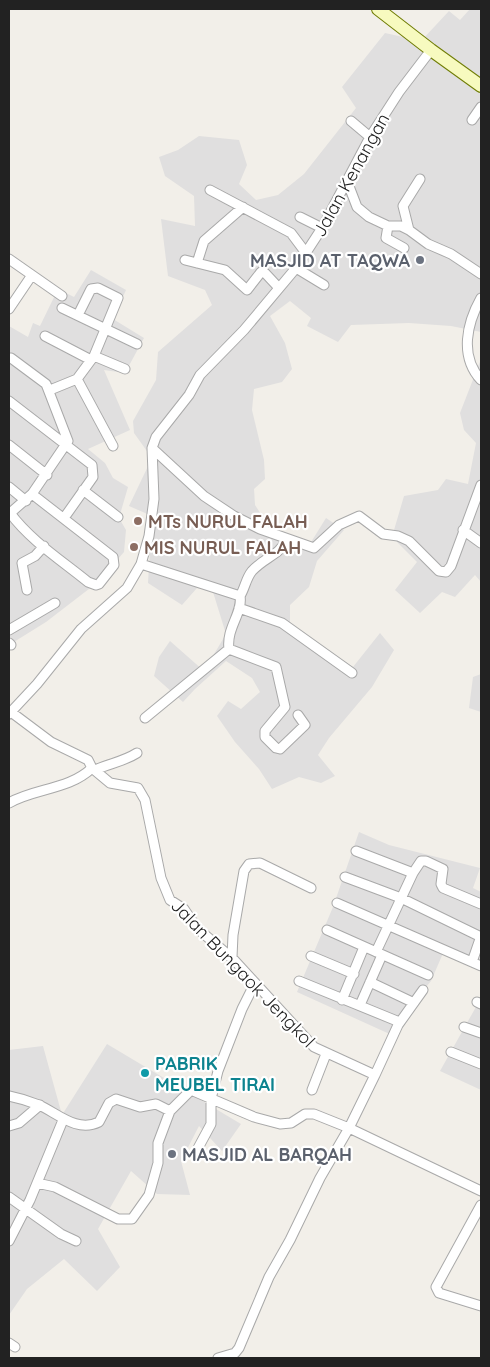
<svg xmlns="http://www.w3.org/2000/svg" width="490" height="1367" viewBox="0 0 490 1367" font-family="Quicksand,sans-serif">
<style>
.residential{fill:#e0dfdf}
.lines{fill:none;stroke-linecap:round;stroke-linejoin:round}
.street-casing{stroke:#a9a9a9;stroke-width:11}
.secondary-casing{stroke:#707d05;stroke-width:14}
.street{stroke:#fff;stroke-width:9}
.secondary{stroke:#f7fabf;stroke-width:12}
.worship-dot{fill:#6b7280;stroke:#fff;stroke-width:2}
.education-dot{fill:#8d6e63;stroke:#fff;stroke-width:2}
.culture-dot{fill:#0f9aa8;stroke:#fff;stroke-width:2}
.labels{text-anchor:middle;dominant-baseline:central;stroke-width:4.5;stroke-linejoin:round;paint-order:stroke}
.street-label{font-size:18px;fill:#222;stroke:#fff}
.worship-label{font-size:18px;font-weight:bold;fill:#5b616d;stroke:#fff;text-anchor:end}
.education-label{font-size:18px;font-weight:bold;fill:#785e54;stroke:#fff;text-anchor:start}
.culture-label{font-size:18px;font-weight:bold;fill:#0d838f;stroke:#fff;text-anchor:start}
</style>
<rect width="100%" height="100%" fill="#f2efe9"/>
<path class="residential" d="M470,9H481V332L451,326L409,323L351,325L338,342L307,326L311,318L290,301L270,316L285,343L292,369L282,382L254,389L252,410L264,460L265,479L254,489L255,505L270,528L308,547L326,518L344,530L317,561L309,587L290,605V625L353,667L380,633L394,650L372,687L329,738L318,755L335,776L321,783L299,777L272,789L259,769L235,742L217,716L228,701L241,709L260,692L252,678L226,661L195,689L183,702L154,676L159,657L170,641L204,671L226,634L213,592L197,588L182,605L148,583L152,516L129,506L150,462L149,454L134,433L133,421L156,380L158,352L212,305L205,290L168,276L161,219L195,226L194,196L165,176L159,157L178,150L199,136L239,140L247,165L239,184L256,200L278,195L304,174L356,108L342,87L385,33L421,41L449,11L460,20Z
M91,270L126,290L113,319L144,338L125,373L104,370L130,430L88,449L105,463L113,478L128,487L119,518L126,530L124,552L98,582L46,622L9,645V326L28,337L33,323L40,326L58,289L74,297Z
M481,359V582L475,575L455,597L442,592L420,613L395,590L417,562L392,537L404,496L438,490L446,479L468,484L476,443L464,430L460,413Z
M481,674V712L469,708L473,677Z
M359,832L389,845L480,868L473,888L481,892V969L444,951L431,981L407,1010L394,1036L297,992L333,907Z
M481,998V1090L440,1071Z
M107,1044L241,1124L222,1151L199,1126L181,1161L190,1195L157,1194L131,1171L98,1229L120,1267L97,1291L64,1259L27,1289L9,1315V1050L43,1046L62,1115Z"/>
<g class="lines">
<defs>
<path id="street" d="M472,120L481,107
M351,121L370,137
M347,181L357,207L369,217L388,226H401L409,230L428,244L451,254L481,274
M210,190L291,233L306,253
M300,217L322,228
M388,226L386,238L404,248
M409,230L403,206L420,179
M9,259L62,296
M185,260L225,270L247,290L261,272L265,273L279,288
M197,263L204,241L243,207
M296,268L324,285
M481,298C467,323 459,356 481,380
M62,308L137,344
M9,309L32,275
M78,315L91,289L98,288L118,298L94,356L77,379L113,446
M45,336L91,360
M94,356L125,369
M50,390L77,379
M9,401L92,465L93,477L64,518
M9,445L47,475
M152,448L204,496L234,516L260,529L314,548L339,525L359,516L383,534L398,536L409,541L439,571L446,572L451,566L481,485
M9,487L26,501
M83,490L118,517
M10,513C31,541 61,560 88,582L96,585L99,584L114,565L113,557L32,494
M9,514L32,494L68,441L46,384L11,358
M463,530L481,543
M141,564L240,596C243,613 226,628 229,649L276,667L285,707L265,731V737L276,748L280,749L305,725L298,715
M27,590L22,563L35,556L44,546
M240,596C245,588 246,578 252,571C265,557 278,556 287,540
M239,608L282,623L352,673
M9,630L55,603
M9,643L11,645
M11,712L51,742L88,760L92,768L110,783L138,788L145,800L161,878L170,900L184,909L197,928L235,961L314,1047L375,1075L349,1128L320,1178L290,1240L269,1277L239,1348L235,1353L218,1358
M9,714L37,684L81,629L127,588L141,564L149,536L154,499L152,448L156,437L189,395L200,375L244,330L296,268L322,228L370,137L399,92L431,50
M145,718L229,649
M95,770C110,763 123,762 137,753
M9,803C35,788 69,790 92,768
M356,851L413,873
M345,877L401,898L481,937
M337,903L481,966
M327,930L428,975
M376,952L413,873L421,861H426L443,869L441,884L443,888L481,904
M311,956L354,974
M232,957L233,935L244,871L249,864L260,863L311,888
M472,962L481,936
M299,981L397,1021
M370,982L410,1001
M342,1000L364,947
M477,1002L481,1004
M360,1005L382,955
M464,1027L481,1033
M451,1052L481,1064
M375,1075L398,1025L423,990
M312,1090L326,1054
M9,1096C19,1098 29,1101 39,1105C57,1113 77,1133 99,1122L109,1103L116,1099L140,1107L156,1104L170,1111L191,1090L254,1117L280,1124L291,1123L305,1114H314L349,1128L481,1191
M9,1126L19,1123L40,1105
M197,1150L211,1124V1099L218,1071L242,1009L255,983
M37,1183L55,1187L118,1219H132L149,1195L158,1163V1143L170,1111
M9,1197L61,1234L76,1241
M481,1205L436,1287L439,1293L481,1306
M9,1241L30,1200L63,1120
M9,1343L15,1347"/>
<path id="secondary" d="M378,9L431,50L481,86"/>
</defs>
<use href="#street" class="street-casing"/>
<use href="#secondary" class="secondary-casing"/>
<use href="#street" class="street"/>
<use href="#secondary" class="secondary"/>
</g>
<g class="worship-dot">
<circle cx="420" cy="260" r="5"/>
<circle cx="172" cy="1154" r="5"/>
</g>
<g class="education-dot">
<circle cx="138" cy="521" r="5"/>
<circle cx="134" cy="547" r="5"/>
</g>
<circle class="culture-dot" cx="145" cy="1073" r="5"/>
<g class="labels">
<g class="street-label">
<text transform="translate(351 175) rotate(-61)">Jalan Kenangan</text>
<text transform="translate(243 973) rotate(46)">Jalan Bungaok Jengkol</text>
</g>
<g class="worship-label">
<text x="410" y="260">MASJID AT TAQWA</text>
<text x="182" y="1154" text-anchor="start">MASJID AL BARQAH</text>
</g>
<g class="education-label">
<text x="148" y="521">MTs NURUL FALAH</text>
<text x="144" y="547">MIS NURUL FALAH</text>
</g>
<g class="culture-label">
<text x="155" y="1063">PABRIK<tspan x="155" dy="21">MEUBEL TIRAI</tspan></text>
</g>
</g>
<rect width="490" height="1367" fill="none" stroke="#222222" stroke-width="20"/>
</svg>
